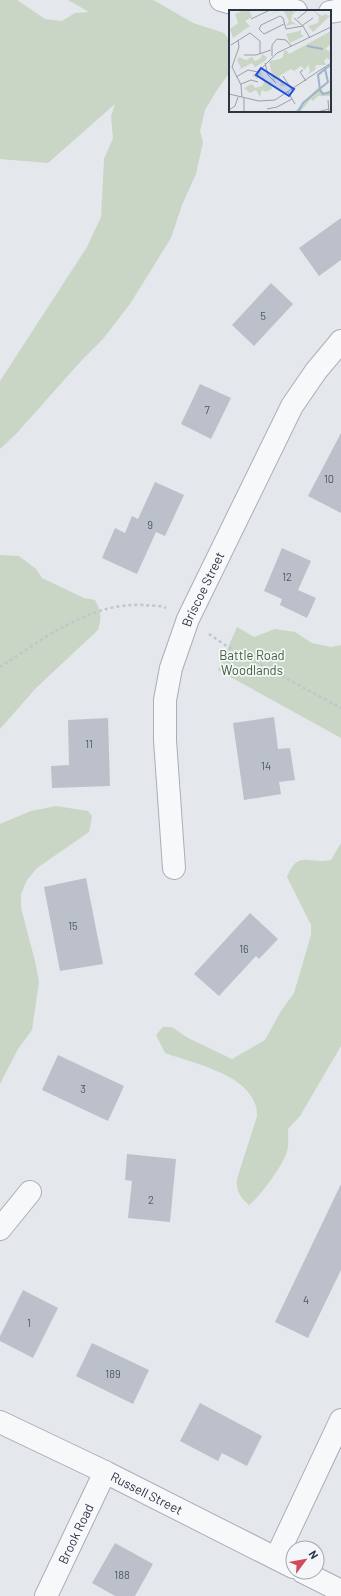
<svg xmlns="http://www.w3.org/2000/svg" width="341" height="1596" viewBox="0 0 341 1596" font-family="Barlow,sans-serif">
<style>
.green{fill:#c9d6c5}
.building{fill:#bbc0ca}
.lines{fill:none;stroke-linecap:round;stroke-linejoin:round}
.minor-casing{stroke:#a9aeb7;stroke-width:24}
.tertiary-casing{stroke:#a9aeb7;stroke-width:24}
.path{stroke:#c2c5cb;stroke-width:2.5;stroke-dasharray:3 3;stroke-linecap:butt}
.minor{stroke:#f7f8fa;stroke-width:22}
.tertiary{stroke:#f7f8fa;stroke-width:22}
.labels{text-anchor:middle;dominant-baseline:central;stroke-width:3.5;stroke-linejoin:round;paint-order:stroke}
.number-label{font-size:11px;fill:#4f5766}
.street-label{font-size:13px;fill:#2b3445;stroke:#f4f6f9}
.park-label{font-size:13px;fill:#3f6138;stroke:#f4f6f9}
.inset-river{fill:none;stroke:#9fb4cc;stroke-width:2}
.inset-road{fill:none;stroke:#9a9fa9;stroke-width:1}
.view{fill:#1d4ed8;fill-opacity:0.15;stroke:#1d4ed8;stroke-width:2}
.inset-edge{fill:none;stroke:#2b3445;stroke-width:2}
</style>
<rect width="100%" height="100%" fill="#e4e7ec"/>
<path class="green" d="M0,0H17L45,19L62,21L75,13L89,12L68,0H153L157,2L193,23L224,33L230,41V72L217,90L205,110L200,131L203,142L196,174L182,205L171,238L130,304L103,339L81,361L16,434L0,449V381L87,247L101,217L104,159L113,138L111,116L115,104L48,163L0,159Z
M0,555L19,556L36,569L42,578L84,598L95,600C101,611 102,617 98,630L36,688L0,729Z
M237,627L254,637L275,629L295,632L312,643L331,647L341,645V738L218,670Z
M56,806L88,811L92,816L89,832L37,868L27,880L21,894V908L35,961L39,982L32,1030L18,1049L0,1084V824L31,811Z
M341,843V1046L300,1116L288,1129C288,1136 289,1145 287,1151C284,1164 260,1197 249,1205C240,1197 236,1191 237,1179L257,1116C258,1076 195,1064 165,1053L156,1035L163,1027H172L188,1038L232,1059L265,1040L281,1011L294,993L311,935V925L287,877C298,849 309,865 331,860Z"/>
<path class="building" d="M341,218V260L319,276L299,248Z
M271,283L293,304L254,346L232,325Z
M200,384L231,398L211,439L181,424Z
M341,433V513L308,496Z
M155,482L184,495L165,536L156,532L137,574L102,558L115,528L125,533L132,516L138,519Z
M282,548L311,561L298,590L316,598L307,618L280,605L282,599L264,591Z
M274,717L278,749L290,748L295,780L279,782L281,794L244,800L233,723Z
M108,718L110,786L52,788L51,766L69,765L68,720Z
M86,878L103,964L60,971L44,887Z
M250,913L278,939L259,959L256,956L219,996L194,974Z
M58,1055L124,1086L108,1121L42,1090Z
M127,1154L176,1159L170,1222L128,1218L132,1181L125,1180Z
M341,1184V1270L308,1338L275,1322Z
M23,1290L58,1308L33,1358L0,1341V1336Z
M92,1343L149,1370L133,1404L76,1376Z
M200,1403L262,1436L247,1466L222,1453L218,1461L180,1441Z
M115,1543L153,1564L135,1596H115L92,1583Z"/>
<g class="lines">
<defs>
<g id="minor">
<path d="M221,0L242,6L296,11"/>
<path d="M330,12L341,10"/>
<path id="s1" d="M174,868L165,740V700L171,668L188,619L292,406L316,371L341,341"/>
<path d="M0,1229L30,1192"/>
<path d="M276,1558L341,1420"/>
<path id="s2" d="M46,1596L105,1472"/>
</g>
<g id="tertiary">
<path id="s3" d="M0,1422L105,1472L293,1567"/>
<path d="M303,1572L341,1591"/>
</g>
</defs>
<use href="#minor" class="minor-casing"/>
<use href="#tertiary" class="tertiary-casing"/>
<path class="path" d="M209,634L228,647L341,708
M0,667C43,639 90,602 144,605C151,606 160,605 166,608"/>
<use href="#minor" class="minor"/>
<use href="#tertiary" class="tertiary"/>
</g>
<g class="labels">
<g class="number-label">
<text x="263" y="315">5</text>
<text x="207" y="409">7</text>
<text x="329" y="478">10</text>
<text x="150" y="524">9</text>
<text x="287" y="576">12</text>
<text x="89" y="743">11</text>
<text x="266" y="765">14</text>
<text x="73" y="925">15</text>
<text x="244" y="948">16</text>
<text x="83" y="1088">3</text>
<text x="151" y="1199">2</text>
<text x="306" y="1299">4</text>
<text x="29" y="1322">1</text>
<text x="113" y="1373">189</text>
<text x="122" y="1574">188</text>
</g>
<g class="street-label">
<text stroke="none"><textPath href="#s1" startOffset="286">Briscoe Street</textPath></text>
<text stroke="none"><textPath href="#s3" startOffset="163">Russell Street</textPath></text>
<text stroke="none"><textPath href="#s2" startOffset="69">Brook Road</textPath></text>
</g>
<g class="park-label">
<text x="252" y="655">Battle Road<tspan x="252" dy="15">Woodlands</tspan></text>
</g>
</g>
<g transform="translate(229 10)">
<rect width="102" height="102" fill="#e4e7ec"/>
<path d="M15,0H20L23,7L16,11L21,16L4,28L1,19L9,13L6,4ZM49,0H62L64,2L68,0L63,5L62,11L70,16L65,14L57,16L60,11L55,1H49L36,8ZM84,0L93,6L96,4L101,6L84,22L79,16L89,13L90,7ZM72,18V24L75,26L61,33L57,24L71,21ZM102,21V34L96,39L102,42V45L100,50L98,48L95,51L97,55H87L86,60L79,64L81,60L79,55L76,60L72,56L65,61L62,59L50,66L56,76H51L52,73L49,68L44,70L40,51L51,49L54,47L55,41L57,40L60,44ZM33,44L38,47L36,51L26,57L23,53L8,61L12,58L8,50L10,47L17,50L23,47L26,51L32,48ZM31,61L37,72H42L43,79L37,82L33,80L31,87L27,80L21,83L15,78L23,74L26,78L33,76L35,72L33,66L31,65L28,69L23,65ZM91,76L95,83L102,80V86H89L84,91L82,89L71,102H65Z" fill="#c9d6c5"/>
<path class="inset-river" d="M78,36L94,39M96,59L89,65L91,80L94,84L102,82M69,102L74,93L99,72L96,59L102,55"/>
<path class="inset-road" d="M65,8L74,16M22,9L41,0M68,9L79,0M55,14L35,24L30,19L32,15L51,6L54,8L57,19L74,16L81,28M74,15L84,8M9,30L10,37L3,57L12,75L13,87M2,35L21,23L31,31V44M15,45H27L42,40M43,46V35L48,29L57,30L62,36M36,53L39,65L47,73M74,60L71,62L77,71M54,66L63,80M7,67L19,60L29,62L48,43L102,17M12,74L22,70L29,72M59,82L66,94M0,84L30,91L46,90L102,53M99,90L100,102M38,99L48,97L63,89M0,100L6,96L9,87M15,102V88M88,102L100,99"/>
<path class="view" d="M32,58L65,79L60,86L27,65Z"/>
<rect width="102" height="102" class="inset-edge"/>
</g>
<g transform="translate(305 1560) rotate(58)"><circle r="19" fill="#f4f6f9" stroke="#a4a8b1"/>
<path d="M0-3L7 15L0 10L-7 15Z" fill="#d1495b"/>
<text y="-6" font-size="11" font-weight="bold" text-anchor="middle" fill="#2b3445">N</text>
</g>
</svg>
